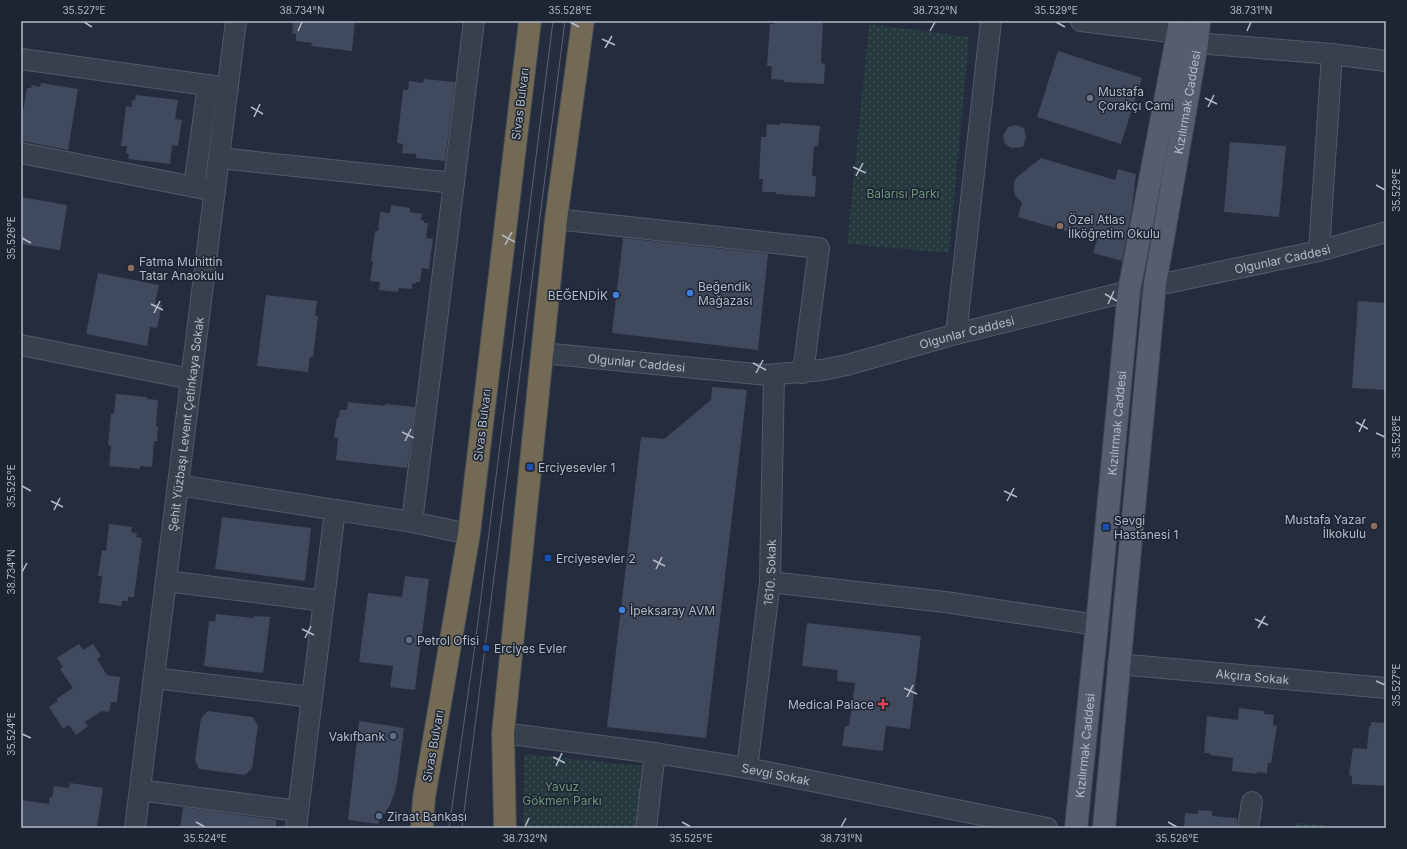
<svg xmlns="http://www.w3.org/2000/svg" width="1407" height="849" viewBox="0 0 1407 849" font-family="Inter,sans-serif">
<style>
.park{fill:url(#park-dots)}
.building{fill:#404a5c}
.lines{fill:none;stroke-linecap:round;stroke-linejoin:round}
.minor-casing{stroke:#535a68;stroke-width:22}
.major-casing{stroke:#414856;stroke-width:24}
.highway-casing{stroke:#404755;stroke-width:24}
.minor{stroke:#383f4d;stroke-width:20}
.major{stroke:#565d6d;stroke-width:22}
.highway{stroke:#736a55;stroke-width:22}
.tram{stroke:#5a6274;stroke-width:1}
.ticks{fill:none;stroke:#b4bac8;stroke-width:1.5}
.worship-dot{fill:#6b7280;stroke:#1d2432;stroke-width:1.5}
.education-dot{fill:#8d6e63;stroke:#1d2432;stroke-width:1.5}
.shop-dot{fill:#3f7fe0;stroke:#1d2432;stroke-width:1.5}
.transit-dot{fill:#1a4fb4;stroke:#1d2432;stroke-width:1.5}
.service-dot{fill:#5c6f8a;stroke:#1d2432;stroke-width:1.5}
.health-dot{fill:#e0444e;stroke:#1d2432;stroke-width:1.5}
.labels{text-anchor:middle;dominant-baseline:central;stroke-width:3;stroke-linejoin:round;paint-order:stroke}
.poi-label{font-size:12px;fill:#b4bac8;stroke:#1d2432;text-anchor:start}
.street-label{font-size:12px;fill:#b4bac8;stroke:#1d2432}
.park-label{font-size:12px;fill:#6b997a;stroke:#1d2432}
.neatline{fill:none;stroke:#b4bac8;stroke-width:1.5}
.ticks-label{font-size:10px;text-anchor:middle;fill:#b4bac8}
</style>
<defs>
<pattern id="park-dots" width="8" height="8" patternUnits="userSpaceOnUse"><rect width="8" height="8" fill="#26393e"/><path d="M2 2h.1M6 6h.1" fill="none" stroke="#435458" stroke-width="1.8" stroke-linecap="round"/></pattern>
</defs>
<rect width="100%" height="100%" fill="#242c3d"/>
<path class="park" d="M869,24L969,37L949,253L847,244Z
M524,754L642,766L635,828H523Z
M1295,822L1346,828H1295Z"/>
<path class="building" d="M293,21H355L352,51L311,46L312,43L296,41V34L292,33Z
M775,21H823L821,63L825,64L824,84L784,82V80L771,79L772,66H767L770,24H774Z
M1058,51L1142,78L1121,144L1037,117Z
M424,79L455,82L445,161L416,158V154L402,153L403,144L397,143L403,90H408L409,81L423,83Z
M41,83L78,89L68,150L22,141L23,138L21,137V122L27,88H31L32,85L40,87Z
M136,95L178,100L175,119L182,120L178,146L172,145L170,164L128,159L129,154L126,153L127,146H121L126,106L132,107V100H135Z
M780,123L820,126L818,146H814L812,176H816L815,197L776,194V192H762L763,179H759L761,137H766L767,124L780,125Z
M1016,125L1024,128L1026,138L1023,147L1012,148L1008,146L1004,142L1003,135L1008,127Z
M1230,142L1286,146L1279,217L1224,212Z
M1041,158L1115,180L1118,169L1136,174L1132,208L1122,261L1093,253L1097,240L1018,217L1022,203L1015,195L1014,189V182L1017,177Z
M21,197L67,205L60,250L21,244Z
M391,205L410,208V212L422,214L421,220L424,221V223H428L426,238L433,239L429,269L422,268L420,282H416V284L412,283V289L399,288L398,292L379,290L380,282L370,281L373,261H371L372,253L375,231H378L380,212L390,213Z
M623,238L768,254L758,350L612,333Z
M98,273L159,285L155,304L162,305L157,328L150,327L147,346L86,334Z
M266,295L317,301L315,316H318L315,341L313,357H310L308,372L257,366Z
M1358,301L1386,303V390L1352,388Z
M712,387L747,390L706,738L607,727L641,437L664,439L711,400Z
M116,394L147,397V399L158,400L156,426H158L157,441H154L152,467L140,466V469L109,466L111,446L108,445L111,414H114Z
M348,402L385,406V404L415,407L407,468L336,460L338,438H334L337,417L339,418L340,410H347Z
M222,517L311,528L305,581L215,569Z
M109,524L132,527L131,532L137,533L136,537L142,538L134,597H128V601H122L121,606L99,603L102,576H98L102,550L106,551Z
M405,576L429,579L415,690L390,687L393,666L359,662L368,593L402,597Z
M216,614L254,618V616L270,617L263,673L204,666L209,621L215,622Z
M807,623L921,636L910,729L886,726L883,751L842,746L845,726H849L855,683L837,681L838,670L802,666Z
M79,644L83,650L93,644L101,656L97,659L107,675L120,677L117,702H111L109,712L102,711L85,722L88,726L76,735L69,725L63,729L49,707L58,701L56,699L73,688L60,669L63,667L57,658Z
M1239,708L1264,711V714L1274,715L1273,725L1277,726L1271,763H1268L1267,773L1257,772V774L1232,771L1233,758L1210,755V753H1204L1207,716L1238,720Z
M208,711L253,717L258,726L252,768L245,775L199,769L195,760L201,718Z
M359,721L404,728L397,783L394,794L390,805L378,824L348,820Z
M1371,722L1386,723V786L1352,784V776L1349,775L1353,748L1367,749L1369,726H1371Z
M70,783L103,788L97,828H21V800L49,804L50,797L52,798L54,786L69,788Z
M183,807L276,820V828H180Z
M1198,810L1212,811V816L1237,818V828H1184L1185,813L1198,814Z"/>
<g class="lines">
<defs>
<g id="minor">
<path d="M1081,21L1178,33"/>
<path d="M1197,43L1332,54L1386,61"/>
<path d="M21,59L228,88"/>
<path d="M21,153L215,191"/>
<path d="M219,158L454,183"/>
<path d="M194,187L208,85"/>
<path d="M556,219L819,248L803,373"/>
<path d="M1319,251L1332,54"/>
<path d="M956,334L991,21"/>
<path d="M21,345L191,379"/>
<path id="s1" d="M542,353L767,375L822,370L847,365L956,334L1129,291L1319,251L1386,232"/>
<path d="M178,485L412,522L469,534"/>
<path d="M412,522L474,21"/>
<path d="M166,581L324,601"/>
<path d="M770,582L945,602L1097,625"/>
<path id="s2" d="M1118,664L1386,688"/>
<path d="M154,678L312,697"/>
<path id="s3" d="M503,733L655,753L747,768L1047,828"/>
<path id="s4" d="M747,768L770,582L774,375"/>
<path d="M140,790L298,811"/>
<path id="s5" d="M135,828L236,21"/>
<path d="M296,828L335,510"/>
<path d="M646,828L655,753"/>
<path d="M1248,828L1252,802"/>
</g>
<g id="major">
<path id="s6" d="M1076,828L1097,625L1129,291L1178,33L1180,21"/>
<path id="s7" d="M1104,828L1155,284L1197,43L1199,21"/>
</g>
<path id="highway" d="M422,828L424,798L469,534L530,21
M505,828L503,733L556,219L583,21"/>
</defs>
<use href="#minor" class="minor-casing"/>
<use href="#major" class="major-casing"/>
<use href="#highway" class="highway-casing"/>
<use href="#minor" class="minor"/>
<use href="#major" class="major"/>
<use href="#highway" class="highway"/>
<path class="tram" d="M449,828L475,645L553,21
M462,828L565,21"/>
</g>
<path class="ticks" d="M84,22L92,27M570,22L579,27M1056,22L1065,27M298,31L302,22M930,31L935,22M1247,31L1251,22M602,39L615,45M605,48L612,36M1205,98L1217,104M251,107L263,114M1208,107L1214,95M254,117L260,104M853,167L866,173M856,176L863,163M1376,185L1385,190M502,235L515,242M22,238L31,243M505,245L512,232M1105,294L1117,301M151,304L163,310M1108,304L1114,291M154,313L160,301M753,363L766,370M756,373L763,360M1356,422L1368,429M402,432L414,438M1359,432L1365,419M1376,433L1385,437M405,441L411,429M22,486L31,491M1004,491L1017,497M51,501L63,507M1007,501L1014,488M54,510L60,498M653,560L665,566M656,569L662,557M22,572L27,563M1255,619L1268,625M1258,628L1265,616M302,629L314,635M305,638L311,626M1376,681L1385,685M904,688L917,694M907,697L913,685M22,734L31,738M553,757L565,763M556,766L562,753M196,822L205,827M682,822L691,827M1168,822L1177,827M525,827L529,818M841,827L846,818"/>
<circle class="worship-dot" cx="1090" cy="98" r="4"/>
<g class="education-dot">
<circle cx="1060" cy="226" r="4"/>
<circle cx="131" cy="268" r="4"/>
<circle cx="1374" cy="526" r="4"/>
</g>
<g class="shop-dot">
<circle cx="690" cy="293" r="4"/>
<circle cx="616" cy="295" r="4"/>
<circle cx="622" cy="610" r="4"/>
</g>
<g class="transit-dot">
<rect x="526" y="463" width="8" height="8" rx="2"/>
<rect x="1102" y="523" width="8" height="8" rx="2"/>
<rect x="544" y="554" width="8" height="8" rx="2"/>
<rect x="482" y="644" width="8" height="8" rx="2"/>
</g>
<g class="service-dot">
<circle cx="409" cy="640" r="4"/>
<circle cx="393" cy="736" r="4"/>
<circle cx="379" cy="816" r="4"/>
</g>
<path class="health-dot" d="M881 698h4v4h4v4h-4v4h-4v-4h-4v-4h4z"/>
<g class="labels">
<g class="poi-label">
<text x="1098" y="91">Mustafa<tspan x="1098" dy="14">Çorakçı Cami</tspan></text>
<text x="1068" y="219">Özel Atlas<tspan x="1068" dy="14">İlköğretim Okulu</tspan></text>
<text x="139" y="261">Fatma Muhittin<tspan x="139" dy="14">Tatar Anaokulu</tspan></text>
<text x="698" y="286">Beğendik<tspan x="698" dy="14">Mağazası</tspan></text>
<text x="608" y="295" text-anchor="end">BEĞENDİK</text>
<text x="538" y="467">Erciyesevler 1</text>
<text x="1366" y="519" text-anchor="end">Mustafa Yazar<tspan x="1366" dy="14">İlkokulu</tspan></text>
<text x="1114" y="520">Sevgi<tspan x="1114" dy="14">Hastanesi 1</tspan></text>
<text x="556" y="558">Erciyesevler 2</text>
<text x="630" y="610">İpeksaray AVM</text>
<text x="417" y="640">Petrol Ofisi</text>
<text x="494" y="648">Erciyes Evler</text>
<text x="874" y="704" text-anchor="end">Medical Palace</text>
<text x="385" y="736" text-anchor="end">Vakıfbank</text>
<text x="387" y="816">Ziraat Bankası</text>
</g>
<g class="street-label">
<text stroke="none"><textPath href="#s7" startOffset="731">Kızılırmak Caddesi</textPath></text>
<text transform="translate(520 104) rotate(-83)">Sivas Bulvarı</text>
<text stroke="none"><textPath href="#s1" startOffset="755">Olgunlar Caddesi</textPath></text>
<text stroke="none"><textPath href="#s1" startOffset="431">Olgunlar Caddesi</textPath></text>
<text stroke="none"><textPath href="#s1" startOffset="95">Olgunlar Caddesi</textPath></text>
<text stroke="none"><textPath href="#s6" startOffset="407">Kızılırmak Caddesi</textPath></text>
<text stroke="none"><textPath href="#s5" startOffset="407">Şehit Yüzbaşı Levent Çetinkaya Sokak</textPath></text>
<text transform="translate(482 425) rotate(-83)">Sivas Bulvarı</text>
<text stroke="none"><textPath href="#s4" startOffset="197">1610. Sokak</textPath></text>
<text stroke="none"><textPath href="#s2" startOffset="135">Akçıra Sokak</textPath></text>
<text stroke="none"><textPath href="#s6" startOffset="83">Kızılırmak Caddesi</textPath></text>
<text transform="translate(433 746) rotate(-80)">Sivas Bulvarı</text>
<text stroke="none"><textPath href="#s3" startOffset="276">Sevgi Sokak</textPath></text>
</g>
<g class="park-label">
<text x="903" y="193">Balarısı Parkı</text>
<text x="562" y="786">Yavuz<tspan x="562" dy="14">Gökmen Parkı</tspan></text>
</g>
</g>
<rect width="1407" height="849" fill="none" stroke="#1d2432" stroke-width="44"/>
<rect x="22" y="22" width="1363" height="805" class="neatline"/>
<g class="ticks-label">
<text x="84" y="14">35.527°E</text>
<text x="302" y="14">38.734°N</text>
<text x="570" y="14">35.528°E</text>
<text x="935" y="14">38.732°N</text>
<text x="1056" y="14">35.529°E</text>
<text x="1251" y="14">38.731°N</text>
<text transform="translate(1396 190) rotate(-90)" y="4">35.529°E</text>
<text transform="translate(11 238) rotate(-90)" y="4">35.526°E</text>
<text transform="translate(1396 437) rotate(-90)" y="4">35.528°E</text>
<text transform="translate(11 486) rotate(-90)" y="4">35.525°E</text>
<text transform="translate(11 572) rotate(-90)" y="4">38.734°N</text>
<text transform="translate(1396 685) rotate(-90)" y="4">35.527°E</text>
<text transform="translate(11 734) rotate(-90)" y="4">35.524°E</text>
<text x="205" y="842">35.524°E</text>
<text x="525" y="842">38.732°N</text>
<text x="691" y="842">35.525°E</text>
<text x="841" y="842">38.731°N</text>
<text x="1177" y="842">35.526°E</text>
</g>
</svg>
